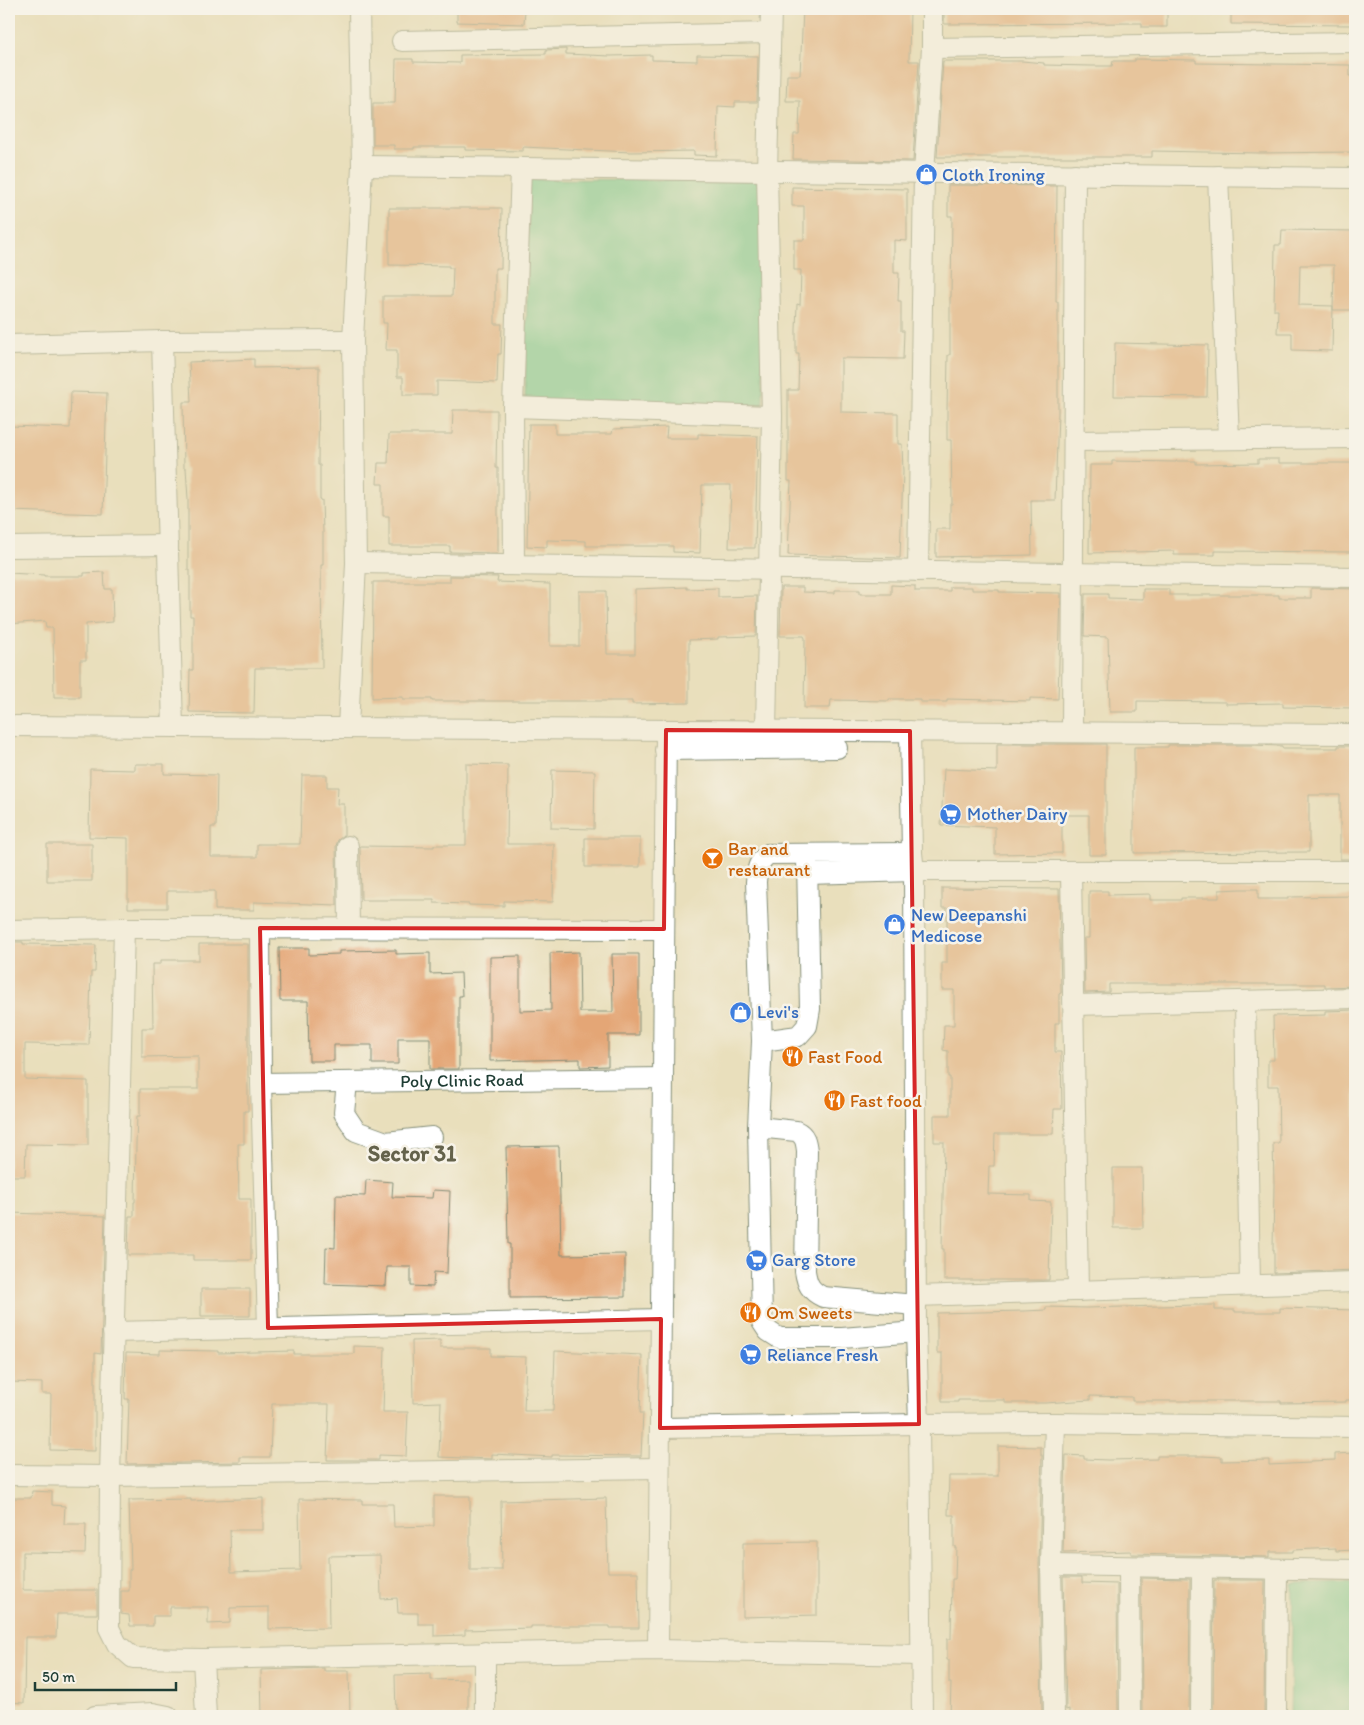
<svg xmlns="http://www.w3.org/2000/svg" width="1364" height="1725" viewBox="0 0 1364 1725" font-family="Itim,sans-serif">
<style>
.green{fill:#71cb92;stroke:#488463}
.building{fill:#e4a676}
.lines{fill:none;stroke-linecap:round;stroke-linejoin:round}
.minor-casing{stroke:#848e78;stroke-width:22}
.minor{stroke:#fff;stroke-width:20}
.marked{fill:none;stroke:#d62828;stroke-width:4;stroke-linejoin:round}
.labels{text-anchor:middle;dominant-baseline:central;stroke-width:5;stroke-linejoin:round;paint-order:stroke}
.shop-label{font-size:18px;fill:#366cbe;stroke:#f7f3e8;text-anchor:start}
.food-label{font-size:18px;fill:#c56008;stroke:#f7f3e8;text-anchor:start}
.street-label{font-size:18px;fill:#1f3d34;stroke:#f7f3e8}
.district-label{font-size:22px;font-weight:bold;fill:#64624b;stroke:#f7f3e8}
</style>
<rect width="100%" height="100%" fill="#f7f3e8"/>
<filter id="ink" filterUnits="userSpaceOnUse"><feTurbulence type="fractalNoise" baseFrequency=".02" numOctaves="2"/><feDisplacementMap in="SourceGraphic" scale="10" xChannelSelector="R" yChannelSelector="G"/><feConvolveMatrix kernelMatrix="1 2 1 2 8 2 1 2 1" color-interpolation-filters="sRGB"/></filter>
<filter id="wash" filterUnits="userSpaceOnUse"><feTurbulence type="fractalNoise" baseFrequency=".0096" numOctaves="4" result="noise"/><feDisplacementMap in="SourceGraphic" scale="20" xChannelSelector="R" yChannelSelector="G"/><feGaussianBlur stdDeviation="1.12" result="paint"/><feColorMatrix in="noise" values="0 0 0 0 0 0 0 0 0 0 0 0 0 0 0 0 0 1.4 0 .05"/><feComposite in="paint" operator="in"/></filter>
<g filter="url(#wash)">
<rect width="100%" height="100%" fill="#e9dfbc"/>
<path class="green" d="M529,179L764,180L763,405L525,402Z
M1355,1583V1716H1290L1293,1584Z"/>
<g id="blocks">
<path class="building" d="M457,9H525L524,24L457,22Z
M803,9H910L909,61H919L913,161L793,159L794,134H799L800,101H786L787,75H800Z
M944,9H1167V27H1142V23L944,24Z
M1231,9H1355V25L1231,24Z
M566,49V54L610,56L652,55V60L697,61V55L758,56L757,102H735V107L718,106L717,156L694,155V151L631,152L523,147V151L465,150V147H414V149H394V145H373V103H395L396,59H413V62L460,63V55L546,54V50Z
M1135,59L1196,60V63L1350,65V76H1355V152L1259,153L1152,151V157H937L943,61H1022L1044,63V65L1091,66H1112L1113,61H1135Z
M948,185L1057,186L1056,302H1058V413L1055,500H1031L1032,555L936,557V529H950V504H952L951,440H947V411L948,355H950V297H951L952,216H948Z
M792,187L907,189V241L894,240V273H899L898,301H901V331H904L903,359L841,358V412L898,413V444H902L903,472L900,558L788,555L791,481H788V390H798L799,354H796V330L797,304L800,305L801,270H794V240H804V206H792Z
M389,208H502L501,268H495V324H502L501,354H498L497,383L437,381V395H403V377H397V350H386L387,323H383V296H452L453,268H449V266L389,265Z
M1282,230L1355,231V310H1333L1334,265H1300L1299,305L1333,306L1332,351L1292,350V333H1277L1278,310H1274L1275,245H1281Z
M1115,343L1208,345L1207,397L1114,396Z
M254,359V368L319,367L318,465H320V500H322L323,532V565H321L322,668H255L254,713L189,712L190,670H193V616H190V570H188V499L186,468H184L183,402H191L189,362Z
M71,392L107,393L103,514L9,511V426L70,428Z
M453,410H497L496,468H498V553L450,552V546H389V516H383V484H377L378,463H388L389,434H452Z
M529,424H555V434H612L613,429L667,427L666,438H698V434L758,436L755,548H729L731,485H702L700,553L673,552V546H586V541L547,540V547L527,546Z
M1258,459H1279V463H1355V552L1215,551V555H1174V551L1089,553L1090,465H1112V461L1176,462V461H1196V464L1258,463Z
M104,572L105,589H112L113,622L86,624V660H80V697H54L53,628H46L45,621L9,624V573L44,575V576H84V573Z
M450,576L498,577L497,582L550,584V646H579V591H606L607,654H635V589L687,587V589L718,588V597L757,596L756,636L718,637V639L689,640V703L632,704V701H432V699H403V697L372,698L373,582H450Z
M891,585L915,586V591H950V587H972V590H999V592L1061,593L1058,699L1030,698V701L947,699V702H920V699H889V701L831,700L830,708H804L805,638L804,636H780L781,587H803V592L835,593V590H860V594H891Z
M1311,588L1355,589V708L1283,707V703L1226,704V702L1137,701V712H1110L1108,637L1084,636L1085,594H1108V598L1143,599V589H1169V595H1279V598H1311Z
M997,744H1106V855H1089V815H1062V853L995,854V827L941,825L944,769L997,771Z
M1168,745H1252L1282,746V748H1338V746H1355V859H1340V795H1309V852L1134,853V747H1168Z
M135,764H164V774L217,775L216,827H211V857H257V844H300L302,775H327V787H338L337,804H344V835L338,840L336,846L337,905L254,902V910H215V891H167V908H128V838L89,837L90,769L135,770Z
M466,764L508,765L507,844H554L553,902L504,901V906L469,905V904L434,903V900H361L360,846L434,847V845H466Z
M552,770L595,771L594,829L551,828Z
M585,838H640V867H585Z
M47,844H92V881H47Z
M942,888L1059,889L1061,993L1059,994V1023H1055V1052H1061L1062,1109H1054L1053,1134H995L994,1166H989L988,1194L1031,1195V1201L1051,1202L1049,1280H944V1249H942L944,1142H934V1115H950V1077H948V1051L943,1050L944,1025H954V990H942V963H947V908H942Z
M1240,889H1258V899H1288V897L1355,896V986L1325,987V984H1109V992L1085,993L1084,938H1089V891H1108V895L1150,894V900H1181V898H1219V890Z
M9,942H23V944L96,945L95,972H91L89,1045L25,1044V1079L88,1081V1145L26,1144L25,1176H9Z
M199,944H248V1111H244V1144H238L239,1199H251V1260H193V1255H128L129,1216H134V1202H135L136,1144L137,1116H140V1089H198V1056L142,1057V1028H153L152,964H161V960H199Z
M279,948H309V955L339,954V951L396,950V954L430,953V974L461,973L462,996H459V1069H430V1038H398V1064H372V1045H334V1061H309L308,1001H280Z
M579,952L580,1012H613L612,954H639V1035H608V1066L580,1067V1059L490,1061V957L520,956V1011L551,1010L550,953Z
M1355,1010V1270L1274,1273V1250H1273L1274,1184L1273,1143H1279L1278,1086H1268V1060H1274L1273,1016L1325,1015V1011Z
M559,1146L561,1255L625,1254V1297L510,1298V1244H508L506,1147Z
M1113,1168H1142L1143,1228H1113Z
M366,1180L393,1182L392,1197L432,1198L433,1190L450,1191L447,1273L434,1272L433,1287L411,1286V1267H387L386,1286L325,1284L326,1247L335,1248L336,1195L365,1196Z
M9,1213L105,1216L101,1354L95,1353V1451L50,1450L51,1394H42V1383L9,1382Z
M201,1289H250V1316H201Z
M1195,1305H1215V1310H1235V1312H1280V1308L1355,1310V1400H1346V1402L1281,1403V1401H1132V1397L1090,1396V1400L1045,1403H1005V1400H958V1402H942V1353H937V1313L1024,1311L1046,1310V1307L1087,1308Z
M440,1340V1348H491V1356L526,1357L524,1411H553L555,1351L642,1355L640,1413H643L641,1456L552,1455V1457L492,1454V1459L439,1457L441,1402L413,1403L412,1341Z
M354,1346L385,1347L383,1412H408L406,1456L379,1455V1460H327L329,1404H272L270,1457H240V1462L127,1464L129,1399H125L126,1353L160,1354V1350L218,1351V1353L294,1351V1354H354Z
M998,1446L1041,1447V1455H1042L1039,1565L1042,1711H1041V1716H950L951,1683H949V1660H947V1639H951L952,1579H955L956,1547H954V1515H948L949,1476H998Z
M1354,1453L1355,1462L1354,1550L1336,1551V1548L1293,1550V1552H1269V1557L1131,1554V1551L1063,1553L1066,1455L1084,1456V1459L1108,1460L1157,1459V1456H1202L1222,1457V1461L1269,1460V1465L1310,1463V1461L1335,1460V1454Z
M32,1491L52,1492V1505L65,1506L64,1524H86L85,1553L23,1552V1590H97V1614H57L56,1637H25L24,1703L9,1702V1498H31Z
M434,1496H470V1570H502L501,1501L606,1498L608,1572H638L639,1628H610V1626H531V1628L465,1630V1635L434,1636V1624H418V1613H398L397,1598L381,1599L380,1555L328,1556L329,1628L269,1629V1607L230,1608V1623L208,1624V1607H170V1616H153V1626H130L129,1615L121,1614V1591H129V1570L131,1569L129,1500L191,1499V1501L263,1498V1530H230L231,1572L300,1570L299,1499L362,1500V1504H393L394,1527L434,1526Z
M817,1542V1615L743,1617V1543Z
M1063,1577H1082V1583L1117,1584L1118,1716H1069V1709L1066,1710Z
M1141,1578L1190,1579L1189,1716H1142Z
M1214,1580H1265L1264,1716H1213Z
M324,1668V1671H349L350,1716H262L261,1670Z
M431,1674V1680L468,1679V1716H396L395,1675Z"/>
</g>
</g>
<g filter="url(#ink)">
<use href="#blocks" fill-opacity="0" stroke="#848e78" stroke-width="1"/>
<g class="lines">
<defs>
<g id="minor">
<path d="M402,41L770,33"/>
<path d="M932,48L1355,42"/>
<path d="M362,166L1355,178"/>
<path d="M1218,176L1229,439"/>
<path d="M162,341L173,727"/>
<path d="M9,345L162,341L353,340"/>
<path d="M513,407L772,416"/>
<path d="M1074,441L1355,438"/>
<path d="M9,547L168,545"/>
<path d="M356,563L1355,577"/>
<path d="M514,565L513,407L521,168"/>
<path d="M918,571L924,173L932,48V9"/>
<path d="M9,726L1355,734"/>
<path d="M348,728L356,563L353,340L362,166L359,9"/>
<path d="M766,731L772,416L767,171L771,9"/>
<path d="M910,731L912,853L914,871L916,1332L919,1424L922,1716"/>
<path d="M1072,732L1075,174"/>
<path d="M665,750L837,748"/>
<path d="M348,846L349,928"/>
<path d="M912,853L768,854C758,862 757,869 756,882L762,1041L758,1127L762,1322L768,1331L779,1338H842L916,1332"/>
<path d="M1071,872L1078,1291"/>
<path d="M807,874L914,871H1355"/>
<path d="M124,928L110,1476L109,1628L117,1644L133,1658L203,1659L658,1650L921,1655"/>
<path d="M260,928L261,1083L268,1328"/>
<path d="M9,930L124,928L664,929"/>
<path d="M1245,1001L1250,1285"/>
<path d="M1074,1005L1355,998"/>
<path d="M762,1041L798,1036L807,1026L810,1009L807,861"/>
<path d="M347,1082L344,1113L356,1131L386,1142L432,1137"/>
<path id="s1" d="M261,1083L663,1078"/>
<path d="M758,1127L796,1131C805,1135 806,1142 807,1151L805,1271C807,1284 810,1291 823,1297L916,1305"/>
<path d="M916,1296L1355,1282"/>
<path d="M113,1332L661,1319"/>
<path d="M660,1428L919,1424L1055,1423L1355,1427"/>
<path d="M9,1475L110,1476L659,1468"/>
<path d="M1051,1565L1355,1570"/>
<path d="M1129,1567L1130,1716"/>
<path d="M658,1650L666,730"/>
<path d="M485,1652V1716"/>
<path d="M203,1659L206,1716"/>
<path d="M95,1716L153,1713L168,1716"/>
<path d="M1054,1716L1051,1565L1055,1423"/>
<path d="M1201,1716L1202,1568"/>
<path d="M1276,1716L1277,1569"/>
</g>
</defs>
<use href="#minor" class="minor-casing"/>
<use href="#minor" class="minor"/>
</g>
</g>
<path d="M0 0H1364V1725H0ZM666,730L910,731L919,1424L660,1428L661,1319L268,1328L260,928L664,929Z" fill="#e9dfbc" fill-opacity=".55" fill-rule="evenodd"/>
<path class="marked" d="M666,730L910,731L919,1424L660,1428L661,1319L268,1328L260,928L664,929Z"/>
<defs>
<symbol id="shop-disc" viewBox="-11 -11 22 22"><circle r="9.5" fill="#3f7fe0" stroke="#f7f3e8"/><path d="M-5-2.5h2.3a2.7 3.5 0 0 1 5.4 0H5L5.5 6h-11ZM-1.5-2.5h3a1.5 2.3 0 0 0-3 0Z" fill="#fff"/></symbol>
<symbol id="supermarket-disc" viewBox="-11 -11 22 22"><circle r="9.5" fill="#3f7fe0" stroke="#f7f3e8"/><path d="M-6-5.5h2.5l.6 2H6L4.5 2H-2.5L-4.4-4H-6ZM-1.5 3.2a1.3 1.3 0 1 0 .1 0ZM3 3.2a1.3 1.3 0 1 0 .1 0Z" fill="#fff"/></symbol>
<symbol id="bar-disc" viewBox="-11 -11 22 22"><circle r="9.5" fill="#e8710a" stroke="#f7f3e8"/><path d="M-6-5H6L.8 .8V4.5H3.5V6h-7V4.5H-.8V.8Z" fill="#fff"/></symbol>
<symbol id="restaurant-disc" viewBox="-11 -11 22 22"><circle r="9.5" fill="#e8710a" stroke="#f7f3e8"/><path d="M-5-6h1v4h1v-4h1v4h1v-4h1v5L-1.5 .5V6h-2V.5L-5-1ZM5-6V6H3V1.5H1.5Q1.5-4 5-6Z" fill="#fff"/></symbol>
</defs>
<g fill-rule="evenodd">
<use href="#shop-disc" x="914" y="162" width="25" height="25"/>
<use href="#supermarket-disc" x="938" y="802" width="25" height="25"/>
<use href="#bar-disc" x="700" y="846" width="25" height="25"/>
<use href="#shop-disc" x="882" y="912" width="25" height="25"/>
<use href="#shop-disc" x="728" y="1000" width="25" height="25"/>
<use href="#restaurant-disc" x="780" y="1044" width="25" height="25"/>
<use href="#restaurant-disc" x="822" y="1088" width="25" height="25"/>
<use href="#supermarket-disc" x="744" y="1248" width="25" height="25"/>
<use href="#restaurant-disc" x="738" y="1300" width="25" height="25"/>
<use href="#supermarket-disc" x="738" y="1342" width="25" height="25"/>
</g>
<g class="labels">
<g class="shop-label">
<text x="942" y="175">Cloth Ironing</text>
<text x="967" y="814">Mother Dairy</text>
<text x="911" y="915">New Deepanshi<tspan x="911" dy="21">Medicose</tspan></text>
<text x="757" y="1012">Levi's</text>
<text x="772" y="1260">Garg Store</text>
<text x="767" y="1355">Reliance Fresh</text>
</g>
<g class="food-label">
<text x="728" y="849">Bar and<tspan x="728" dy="21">restaurant</tspan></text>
<text x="808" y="1057">Fast Food</text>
<text x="850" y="1101">Fast food</text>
<text x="766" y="1313">Om Sweets</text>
</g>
<g class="street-label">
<text stroke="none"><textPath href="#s1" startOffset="201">Poly Clinic Road</textPath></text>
</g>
<g class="district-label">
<text x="412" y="1153">Sector 31</text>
</g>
</g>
<rect width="1364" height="1725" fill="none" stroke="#f7f3e8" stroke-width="30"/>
<path d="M35 1682v8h141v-8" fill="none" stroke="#1f3d34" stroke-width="2.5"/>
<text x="42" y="1682" font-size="15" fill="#1f3d34" stroke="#f7f3e8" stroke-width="4" paint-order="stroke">50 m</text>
</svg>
